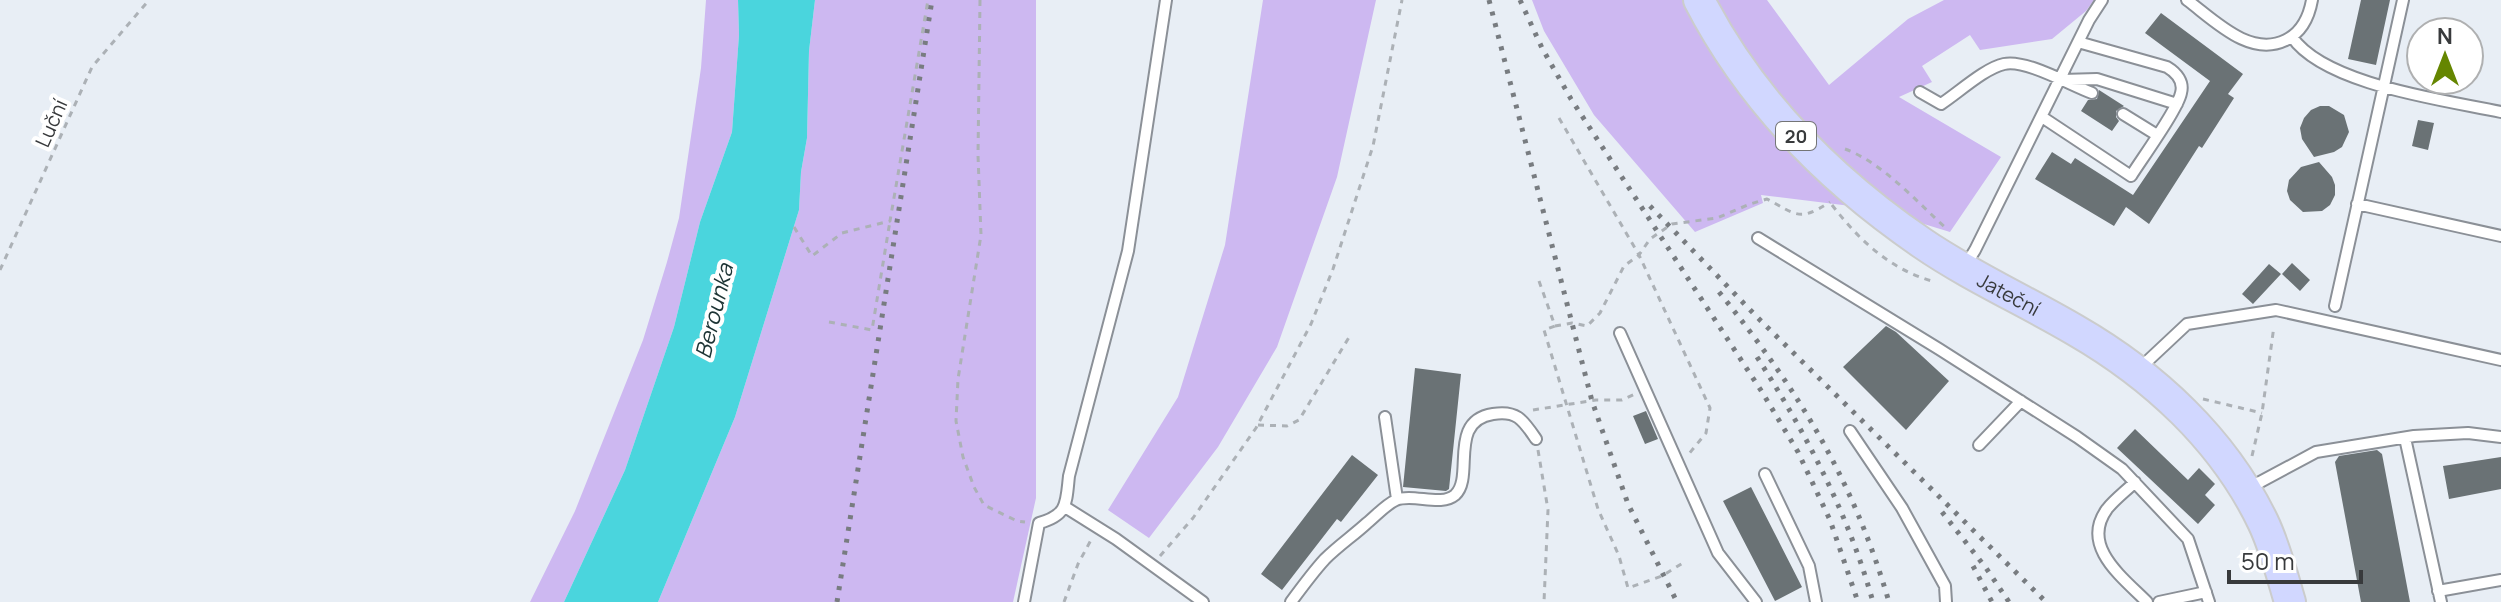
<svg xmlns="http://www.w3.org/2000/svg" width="2501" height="602" viewBox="0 0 2501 602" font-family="Manrope,sans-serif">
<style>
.green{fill:#cdb8f1}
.water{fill:#4ad5dd}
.building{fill:#6a7275}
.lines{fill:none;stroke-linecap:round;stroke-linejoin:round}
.lane-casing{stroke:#8b9097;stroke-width:14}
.primary-casing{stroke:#cbcccc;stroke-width:34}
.path{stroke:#acb1b6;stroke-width:3;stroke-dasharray:6 6;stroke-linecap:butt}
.lane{stroke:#fff;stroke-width:10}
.primary{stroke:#d1d7ff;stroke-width:30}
.rail{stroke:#787c80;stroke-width:5;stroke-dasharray:4 8;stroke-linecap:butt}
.labels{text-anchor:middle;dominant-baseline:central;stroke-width:8;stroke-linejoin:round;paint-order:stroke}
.shield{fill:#fff;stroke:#747576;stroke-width:2}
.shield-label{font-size:18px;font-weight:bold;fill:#383a3c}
.street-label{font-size:20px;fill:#383a3c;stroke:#fff}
.water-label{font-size:22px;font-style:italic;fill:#1c3334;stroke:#fff}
</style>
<rect width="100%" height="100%" fill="#e8eef5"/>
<path class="green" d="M706,0H738L739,35L732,132L700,222L674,327L625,470L564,602H530L575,511L643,340L667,262L679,218L701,68Z
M815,0H1036V498L1013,602H658L735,417L799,210L801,172L807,138L809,51Z
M1263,0H1376L1337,177L1277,347L1218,447L1149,538L1108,510L1178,397L1225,245Z
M1532,0H1767L1829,85L1908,19L1944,0H2094L2086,11L2052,39L1980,50L1970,35L1922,66L1932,82L1899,97L2001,157L1950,232L1875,209L1761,195L1763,203L1695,232L1594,115L1544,31Z"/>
<path class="water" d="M738,0H815L809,51L807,138L801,172L799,210L735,417L658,602H564L625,470L674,327L700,222L732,132L739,35Z"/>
<path class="building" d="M2361,0H2390L2376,65L2348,59Z
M2161,13L2243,74L2228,94L2234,98L2202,148L2199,146L2149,224L2126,207L2114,226L2035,179L2052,152L2071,164L2075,158L2133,195L2210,81L2145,33Z
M2099,90L2124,106L2116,111V117L2119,121L2112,131L2081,111L2088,100L2097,99Z
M2320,106H2329L2344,115L2349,132L2342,147L2334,152L2314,157L2302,139L2300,128L2304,118L2311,110Z
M2418,120L2434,123L2428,150L2412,146Z
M2319,162L2332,177L2335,185V195L2330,205L2322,211L2303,212L2290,200L2287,191L2289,180L2301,167Z
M2292,263L2310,280L2300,291L2282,274Z
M2269,264L2281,274L2253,304L2242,294Z
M1886,326L1896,332L1949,381L1906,430L1843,367Z
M1415,368L1461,374L1449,489L1446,491L1403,487Z
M1646,411L1658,439L1645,444L1633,416Z
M2135,429L2188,480L2199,468L2215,484L2205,495L2215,505L2198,524L2117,448Z
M2377,450L2382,454L2410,602H2361L2335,462L2339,456Z
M1352,455L1378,475L1341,522L1337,519L1282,590L1261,574Z
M2501,457V489L2449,499L2443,466Z
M1751,487L1802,587L1775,601L1723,501Z"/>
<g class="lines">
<defs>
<path id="lane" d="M2187,0C2214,20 2250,58 2286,40C2302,32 2309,17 2312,0
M2292,37C2325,85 2445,100 2501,112
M2062,80L2097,79L2177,104
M1920,92L1941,104C1958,93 1985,68 2004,64C2026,59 2070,85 2092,93
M2123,114L2157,135
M2042,117L2131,176C2141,160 2178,109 2181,93C2184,82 2177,73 2167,67L2078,42
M2357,204L2501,236
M1758,238L1939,349L2077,437L2122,469L2188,539L2209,602
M1965,266L1975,250L2089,20L2102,0
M2335,306L2403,0
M1620,333L1718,553L1756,602
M2139,369L2187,324L2276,310L2501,360
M1385,417L1397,499
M1850,431L1902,508L1945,586L1946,602
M2405,438L2441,602
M1979,445L2021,401
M1765,474L1809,566L1816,602
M2135,482C2126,491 2115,499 2107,509C2080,546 2122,577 2147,602
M2247,489L2316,452L2414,436L2468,433L2501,437
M1065,507L1116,539L1203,602
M2438,591L2501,580
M1024,602L1039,523C1068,515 1066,503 1069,476L1128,251L1166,0
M1291,602C1302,587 1313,572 1325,559C1338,546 1354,535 1367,523C1376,516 1385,505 1396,500C1413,493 1441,507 1455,495C1475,477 1447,421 1493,414C1517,410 1523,420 1536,439
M2159,602L2206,592"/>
<g id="primary">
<path id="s1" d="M1699,0C1750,99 1830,180 1922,243C1970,276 2024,300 2075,330C2153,375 2223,439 2263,522C2275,547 2282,575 2290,602"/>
</g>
</defs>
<use href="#lane" class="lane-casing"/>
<use href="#primary" class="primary-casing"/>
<path class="path" d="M980,0L978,155L981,235L958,379L956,421L963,457L974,487L984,505L1017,521L1025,522
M1559,118L1639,255L1710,408L1706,433L1688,455
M1845,149C1883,163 1918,203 1948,230
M1832,205C1859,240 1891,271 1936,282
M794,227L812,256L842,233L890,221L928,0
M0,270L92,67L149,0
M1539,281L1555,326L1544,330L1598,509L1619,556L1628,588L1662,576L1686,561
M829,322L872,330L890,221
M1555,326L1572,323L1587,326L1600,313L1624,266L1639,255L1650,239L1672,224L1717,218L1750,204L1767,199C1797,215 1799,222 1830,202
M2203,399L2262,413
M1533,410L1596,400H1622L1635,394
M1258,425L1287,426L1299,420L1351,334
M1538,450L1548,510L1544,602
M2252,456L2262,413L2274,326
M1160,556L1193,518L1256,428L1311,324L1333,269L1373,146L1402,0
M1064,602L1078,564L1091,540"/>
<use href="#lane" class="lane"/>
<use href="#primary" class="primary"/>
<path class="rail" d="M1489,0L1592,401L1628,504L1677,602
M1520,0L1542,48L1571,99L1762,392L1798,452L1830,520L1858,602
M1650,206L1758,318L2046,602
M1719,292C1799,391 1853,479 1889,602
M1757,357C1807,435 1848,513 1873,602
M1942,512L1986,568L2009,602
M1973,566L1992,602
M837,602L932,0"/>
</g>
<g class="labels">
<rect class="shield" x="1776" y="122" width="40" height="28" rx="6"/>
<g class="shield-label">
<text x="1796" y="136">20</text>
</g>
<g class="street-label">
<text transform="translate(51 123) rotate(-66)">Luční</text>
<text stroke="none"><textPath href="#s1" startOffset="434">Jateční</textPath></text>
</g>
<g class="water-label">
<text transform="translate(714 311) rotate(-76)">Berounka</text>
</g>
</g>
<g transform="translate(2445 56)"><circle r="38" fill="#ffffff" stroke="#afb0b1" stroke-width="2"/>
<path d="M0-6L14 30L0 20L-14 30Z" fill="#658600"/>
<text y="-12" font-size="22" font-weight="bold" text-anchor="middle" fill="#383a3c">N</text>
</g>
<path d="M2229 570v12h132v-12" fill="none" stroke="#383a3c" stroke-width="4"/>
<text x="2241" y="570" font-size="24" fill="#383a3c" stroke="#ffffff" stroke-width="6" paint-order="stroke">50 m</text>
</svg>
